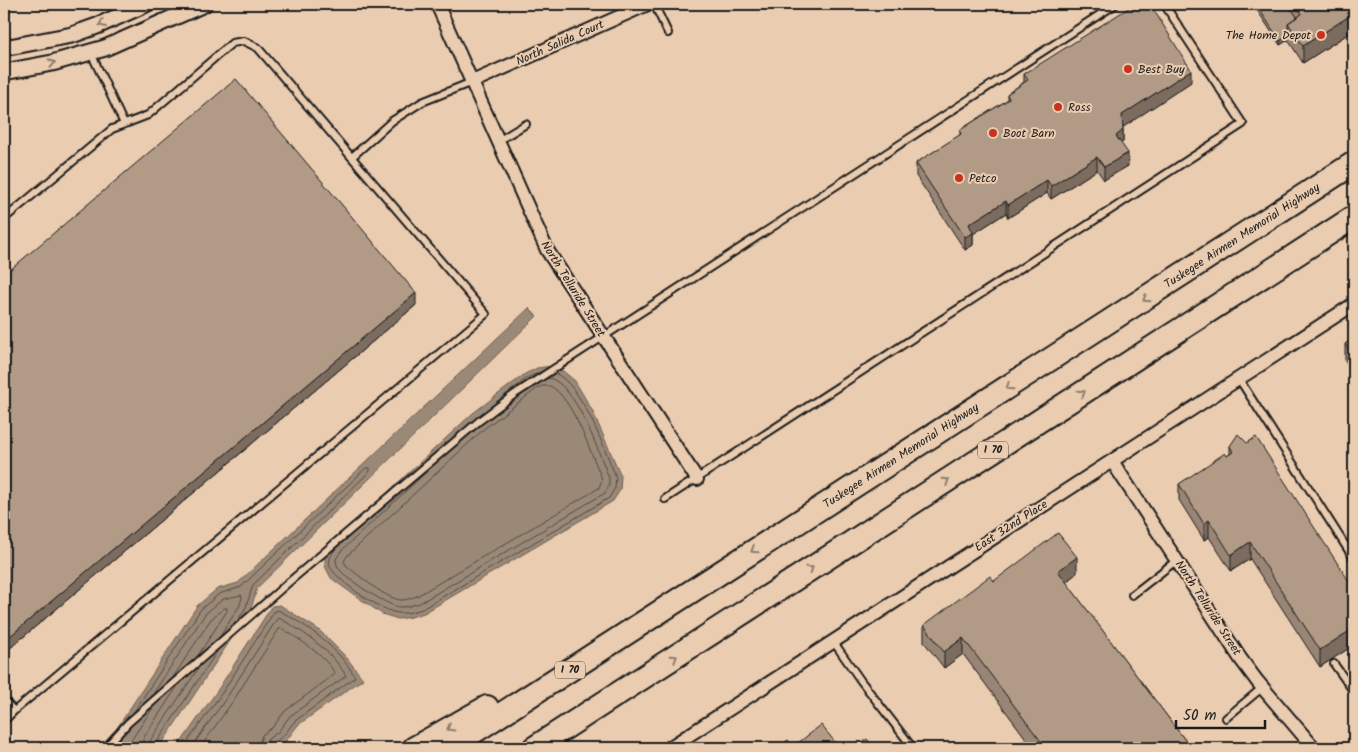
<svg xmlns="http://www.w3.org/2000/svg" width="1358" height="752" viewBox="0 0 1358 752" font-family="Kalam,sans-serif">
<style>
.water{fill:#9b8978;stroke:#685d53}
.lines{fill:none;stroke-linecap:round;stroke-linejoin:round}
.shore{stroke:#4f4841;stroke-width:1}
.service-casing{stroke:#1c1c1c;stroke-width:10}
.minor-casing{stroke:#1c1c1c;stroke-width:16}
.tertiary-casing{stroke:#1c1c1c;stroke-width:19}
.motorway-casing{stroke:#1c1c1c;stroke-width:26}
.service{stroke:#eaccb0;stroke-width:6}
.minor{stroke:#eaccb0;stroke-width:12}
.tertiary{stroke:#eaccb0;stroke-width:15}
.motorway{stroke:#eaccb0;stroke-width:22}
.wall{fill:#988574;stroke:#1c1c1c}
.shaded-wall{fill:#7c6c5e;stroke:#1c1c1c}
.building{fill:#b19b87;stroke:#1c1c1c}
.oneway{stroke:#8d7d6d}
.poi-dot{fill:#c8321e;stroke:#eaccb0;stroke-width:2}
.labels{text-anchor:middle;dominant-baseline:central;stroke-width:4;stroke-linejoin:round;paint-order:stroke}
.shield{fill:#eaccb0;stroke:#5a5148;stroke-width:1}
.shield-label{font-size:11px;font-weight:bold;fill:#1c1c1c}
.poi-label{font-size:12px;fill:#1c1c1c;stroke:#eaccb0;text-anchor:start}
.street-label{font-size:12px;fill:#1c1c1c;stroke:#eaccb0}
</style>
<rect width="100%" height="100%" fill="#eaccb0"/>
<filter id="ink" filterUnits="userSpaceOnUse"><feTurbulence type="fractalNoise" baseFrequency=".02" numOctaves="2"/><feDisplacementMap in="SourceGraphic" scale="10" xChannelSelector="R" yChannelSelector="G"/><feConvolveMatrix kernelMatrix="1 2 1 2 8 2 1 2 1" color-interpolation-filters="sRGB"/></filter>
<g filter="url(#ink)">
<path class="water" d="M529,308L537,316L257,588L251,609L159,748H104L197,606L217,589L238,583Z
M552,366L563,371L575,381L592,410L621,476L620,490L613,501L424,613L411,617L398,619L382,614L343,587L331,578L325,566V556L333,543L473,413L525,374L537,368Z
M280,605L319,630L346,657L363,679L298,725L286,741L274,748H177L217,691L272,606Z"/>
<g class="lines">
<path class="shore" d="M542,386H550C572,396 592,456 602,479L599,488L417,596C412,598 406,600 401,600C386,599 358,575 346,565L344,561L348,555L485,428L535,390Z
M471,422L527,378L540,372
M434,465L342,550L336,559C336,563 337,567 340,570C348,580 389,607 400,607C407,607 413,605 420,603L605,493L609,486V478C600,455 574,380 548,378
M336,548C332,554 328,559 330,566C335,580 384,613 399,613C407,614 415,611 422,609L609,498L615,488L616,477C604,449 583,386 555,373
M172,679L211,619L224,608H227V611L197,657
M151,697L205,614L223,599L241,595L242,597L240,605L219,638
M133,713L201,609L219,594L241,587L366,468H370V471L253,585L246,607L237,622
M126,748L154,706
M141,748L144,737L179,684
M149,748L150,741L200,666
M155,748L156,744L218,650
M183,748L222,693L274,612L278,610C307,625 339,648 355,677L295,721L282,737L273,743L272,748
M191,748L227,697L277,619L279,618C303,631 333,652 346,676L290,716L278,732L268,739L266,748
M200,748L233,701L279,629L281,628C298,638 327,657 335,674L285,711L273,727L262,735L258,748"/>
<defs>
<path id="service" d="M654,4L668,33
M91,53L124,124
M498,141L526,124
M352,157L392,121L422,102L472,82
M4,219L112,129L148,115L232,43L244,41L258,48L486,314L14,711L4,700
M1239,379L1354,559
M665,499L1243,124L1164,4
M1132,595L1177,560
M833,641L861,681L913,748
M1334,664L1354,692
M1226,718L1263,687
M4,721L14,711
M105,748L128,723L289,582L479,421L515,394L1116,4"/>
<path id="minor" d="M437,4L547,250L697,479
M472,82L648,4
M1112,461L1240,658L1257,681L1314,748
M669,748L1354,304"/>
<path id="tertiary" d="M4,48L72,35L97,26L146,4
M4,72L52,63L105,48L204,4"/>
<path id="motorway" d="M414,748L487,707
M449,748L1354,163
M534,748L1354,217"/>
</defs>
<use href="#service" class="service-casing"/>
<use href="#minor" class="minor-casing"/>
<use href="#tertiary" class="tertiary-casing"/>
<use href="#motorway" class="motorway-casing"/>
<use href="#service" class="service"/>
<use href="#minor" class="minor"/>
<use href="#tertiary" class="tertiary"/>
<use href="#motorway" class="motorway"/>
</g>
<path class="wall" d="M1253,4H1354V30L1303,63L1288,40L1280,45Z
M1024,74L1191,82L1123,127V142L1121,143L1128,166L1104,180L1097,170L1051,199L1047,193L1008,218L1006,213L973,234V245L965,250L916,176V163L960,135V130L1007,100V94L1024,82Z
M4,275L416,305L9,649L4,643Z
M1354,338V375L1345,360V344Z
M1230,446L1354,589V645L1320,667L1250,559L1231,571L1209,537L1204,540L1179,500V484L1230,454Z
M1077,573L1066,582L1191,748H1033L963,654L944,668L924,642V625L994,581Z"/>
<path class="shaded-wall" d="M1354,13V30L1303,63V46Z
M1288,35V40L1280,45V41Z
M1191,70V82L1122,128V115Z
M1123,130V142L1116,148V136Z
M1128,153V166L1104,180V167Z
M1097,157V170L1051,199V186Z
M1047,180V193L1008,218V205Z
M1006,201V213L973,234V245L965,250V237L969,224Z
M416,293V305L9,649V637Z
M1209,520V537L1204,540V524Z
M1250,542V559L1231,571V555Z
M1077,557V573L1058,588V571Z
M1354,628V645L1320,667V650Z
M963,638V654L944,668V652Z"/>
<path class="building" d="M1135,4H1150L1191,70L1122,115L1123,130L1116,136L1128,153L1104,167L1097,157L1051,186L1047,180L1008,205L1006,201L969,224L973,233L965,237L916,163L961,134L960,130L1009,99L1007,94L1028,80L1024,74Z
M1256,4H1288L1297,17L1288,23V35L1280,41Z
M1296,4H1354V13L1303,46L1288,23L1302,14Z
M236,79L416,293L9,637L4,631V275Z
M1354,338V359L1345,344Z
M1238,434L1247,443L1256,437L1354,589V628L1320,650L1250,542L1231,555L1209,520L1204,524L1179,484L1225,453L1227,456L1233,452L1230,446Z
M1058,533L1077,557L1058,571L1191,748H1046L963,638L944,652L924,625L990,576L994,581Z
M821,725L840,748H777L788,740L793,747Z
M867,739L874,748H855Z"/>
<defs><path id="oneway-chevron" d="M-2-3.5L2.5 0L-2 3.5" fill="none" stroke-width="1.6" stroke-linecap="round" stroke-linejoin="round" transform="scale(1.25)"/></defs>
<g class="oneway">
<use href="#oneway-chevron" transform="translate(102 24) rotate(157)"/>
<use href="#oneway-chevron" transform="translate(52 63) rotate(-12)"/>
<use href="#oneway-chevron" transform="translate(1146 299) rotate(147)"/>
<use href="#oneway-chevron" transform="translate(1009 387) rotate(147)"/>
<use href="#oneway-chevron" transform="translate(1082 393) rotate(-33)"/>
<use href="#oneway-chevron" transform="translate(946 481) rotate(-33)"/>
<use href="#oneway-chevron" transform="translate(754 550) rotate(147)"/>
<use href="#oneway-chevron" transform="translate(810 569) rotate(-33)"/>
<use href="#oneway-chevron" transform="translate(674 658) rotate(-33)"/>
<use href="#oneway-chevron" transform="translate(450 728) rotate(150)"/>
</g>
</g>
<g class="poi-dot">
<circle cx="1321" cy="35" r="5"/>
<circle cx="1128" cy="69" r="5"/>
<circle cx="1058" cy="107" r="5"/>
<circle cx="993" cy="133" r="5"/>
<circle cx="959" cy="178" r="5"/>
</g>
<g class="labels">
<g class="shield">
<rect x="978" y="441.5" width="30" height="17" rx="4"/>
<rect x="555" y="661.5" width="30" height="17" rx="4"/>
</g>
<g class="shield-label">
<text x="993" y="450">I 70</text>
<text x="570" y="670">I 70</text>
</g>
<g class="poi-label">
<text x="1311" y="35" text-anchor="end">The Home Depot</text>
<text x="1138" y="69">Best Buy</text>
<text x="1068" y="107">Ross</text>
<text x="1003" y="133">Boot Barn</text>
<text x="969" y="178">Petco</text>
</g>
<g class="street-label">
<text transform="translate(560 43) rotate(-24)">North Salida Court</text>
<text transform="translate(1242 236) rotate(-33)">Tuskegee Airmen Memorial Highway</text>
<text transform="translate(573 289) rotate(58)">North Telluride Street</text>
<text transform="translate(901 456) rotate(-33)">Tuskegee Airmen Memorial Highway</text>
<text transform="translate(1011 526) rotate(-33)">East 32nd Place</text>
<text transform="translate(1208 608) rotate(57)">North Telluride Street</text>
</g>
</g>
<rect width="1358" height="752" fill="none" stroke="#eaccb0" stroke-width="20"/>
<rect x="10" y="10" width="1338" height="732" fill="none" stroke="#1c1c1c" stroke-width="2" filter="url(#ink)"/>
<path d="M1176 720v8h89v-8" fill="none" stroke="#1c1c1c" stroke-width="2.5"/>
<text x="1183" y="720" font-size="15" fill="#1c1c1c" stroke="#eaccb0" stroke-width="4" paint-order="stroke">50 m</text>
</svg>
